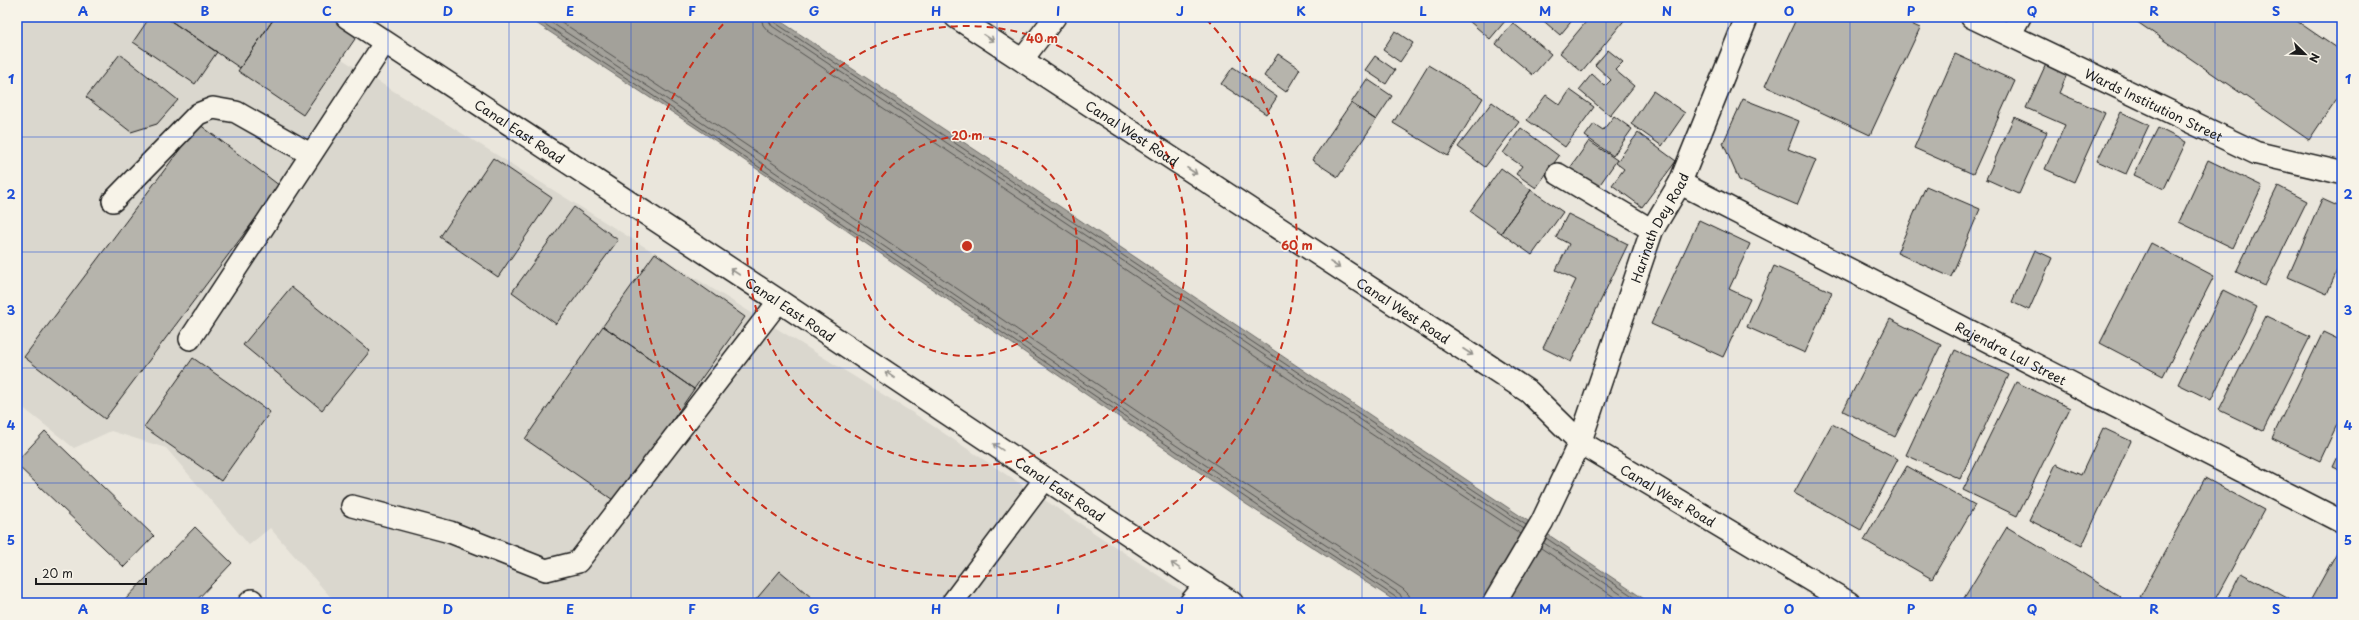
<svg xmlns="http://www.w3.org/2000/svg" width="2359" height="620" viewBox="0 0 2359 620" font-family="'Playpen Sans',sans-serif">
<style>
.built{fill:#dad7ce}
.water{fill:#a3a19a;stroke:#6d6c68}
.lines{fill:none;stroke-linecap:round;stroke-linejoin:round}
.shore{stroke:#52514e;stroke-width:1}
.building{fill:#b6b4ac;stroke:#1c1c1c}
.lane-casing{stroke:#1c1c1c;stroke-width:24}
.street-casing{stroke:#1c1c1c;stroke-width:25}
.secondary-casing{stroke:#1c1c1c;stroke-width:25}
.lane{stroke:#f7f3e8;stroke-width:21}
.street{stroke:#f7f3e8;stroke-width:22}
.secondary{stroke:#f7f3e8;stroke-width:22}
.oneway{stroke:#94928c}
.grid{fill:none;stroke:#1d4ed8;stroke-width:1;stroke-opacity:0.55}
.ring{fill:none;stroke:#c8321e;stroke-width:2;stroke-dasharray:7 5}
.labels{text-anchor:middle;dominant-baseline:central;stroke-width:3;stroke-linejoin:round;paint-order:stroke}
.street-label{font-size:13px;fill:#1c1c1c;stroke:#f7f3e8}
.centre{fill:#c8321e;stroke:#f7f3e8;stroke-width:2}
.ring-label{font-size:12px;text-anchor:middle;font-weight:bold;fill:#c8321e;stroke:#f7f3e8;stroke-width:3;stroke-linejoin:round;paint-order:stroke}
.neatline{fill:none;stroke:#1d4ed8;stroke-width:1.5}
.grid-label{font-size:13px;text-anchor:middle;font-weight:bold;fill:#1d4ed8}
</style>
<rect width="100%" height="100%" fill="#eae6dc"/>
<filter id="ink" filterUnits="userSpaceOnUse"><feTurbulence type="fractalNoise" baseFrequency=".025" numOctaves="2"/><feDisplacementMap in="SourceGraphic" scale="8" xChannelSelector="R" yChannelSelector="G"/><feConvolveMatrix kernelMatrix="1 2 1 2 8 2 1 2 1" color-interpolation-filters="sRGB"/></filter>
<g filter="url(#ink)">
<path class="built" d="M17,17H274L921,418L1200,603H333L334,601L270,528L249,545L166,448L111,431L74,448L17,403Z"/>
<path class="water" d="M527,17H774L989,159L1650,603H1398L1246,504L722,145Z"/>
<g class="lines">
<path class="shore" d="M534,17C824,207 1106,408 1397,598L1399,603
M543,17C831,206 1111,406 1400,594L1404,603
M554,17C839,204 1117,402 1403,589L1409,595L1410,603
M761,17L763,25L768,31L1521,534
M767,17L772,26L1524,529
M772,17L774,22L1526,525
M1546,538L1643,603
M1544,543L1634,603
M1541,548L1623,603"/>
</g>
<path class="building" d="M150,17H165L217,52L195,84L133,42Z
M165,17H275L240,68Z
M275,17H329L357,36L303,115L238,71Z
M1472,17H1502L1506,20L1490,39L1469,21Z
M1539,17H1575L1560,35Z
M1590,17H1627L1582,72L1560,53Z
M1797,17H1896L1920,28L1870,135L1765,86Z
M2130,17H2291L2342,52V91L2309,140Z
M1513,23L1551,54L1533,75L1496,44Z
M1395,31L1413,43L1400,62L1383,50Z
M1608,50L1623,62L1615,70L1634,86L1610,116L1579,90L1592,74L1605,86L1611,80L1595,65Z
M120,54L178,100L157,124L131,132L86,97Z
M1278,54L1300,69L1286,92L1264,76Z
M1955,54L2015,81L1973,174L1914,148Z
M1375,56L1395,70L1386,84L1365,70Z
M2046,64L2067,74L2059,93L2105,113L2074,182L2045,169L2065,125L2026,108Z
M1428,65L1483,98L1448,156L1393,123Z
M1233,67L1277,97L1266,114L1221,84Z
M1367,79L1392,96L1376,120L1351,103Z
M1570,90L1594,107L1565,147L1527,120L1546,95L1560,105Z
M1653,91L1685,113L1662,146L1631,124Z
M1743,99L1799,121L1788,149L1816,160L1797,205L1739,180L1723,143Z
M1492,102L1519,122L1485,167L1458,147Z
M1351,103L1376,120L1338,177L1312,160Z
M2121,112L2149,125L2126,174L2097,161Z
M1614,116L1632,129L1613,156L1585,136L1594,124L1603,130Z
M2014,117L2047,132L2019,194L1986,179Z
M199,124L280,186L105,419L24,357Z
M1521,128L1559,156L1536,188L1516,174L1522,166L1503,153Z
M2158,128L2186,142L2164,189L2134,175Z
M1638,133L1676,161L1642,207L1612,185L1624,169L1616,163Z
M1589,141L1617,160L1596,190L1568,171Z
M493,158L552,198L498,277L440,237Z
M2208,160L2262,186L2233,248L2179,222Z
M1501,168L1531,190L1501,233L1470,211Z
M1926,186L1980,209L1951,277L1897,253Z
M2278,186L2307,201L2265,286L2236,272Z
M1531,190L1563,212L1532,255L1501,233Z
M2322,199L2342,208V259L2327,294L2288,277Z
M574,207L618,240L556,324L512,292Z
M1568,214L1628,244L1571,362L1543,348L1576,280L1556,270L1569,244L1556,237Z
M1699,220L1750,244L1729,289L1750,299L1723,357L1651,324Z
M2151,243L2214,276L2163,376L2100,343Z
M2035,250L2052,258L2029,310L2012,302Z
M655,253L745,317L694,389L603,326Z
M1774,266L1832,292L1805,353L1747,327Z
M291,287L370,351L322,410L243,345Z
M2223,290L2257,307L2211,400L2178,384Z
M2266,316L2310,337L2263,431L2219,410Z
M1890,319L1941,345L1895,437L1843,411Z
M603,326L694,389L616,502L525,439Z
M2323,332L2342,341V414L2320,461L2272,438Z
M1955,350L2009,375L1960,479L1906,455Z
M193,358L270,412L221,481L144,427Z
M2016,382L2070,408L2017,516L1963,490Z
M1832,424L1898,459L1861,530L1794,493Z
M2103,428L2131,441L2082,546L2029,520L2056,464L2081,475Z
M45,431L154,536L124,567L17,465V461Z
M2342,448V471L2333,467Z
M1907,466L1975,505L1932,579L1864,540Z
M2205,478L2264,510L2213,603H2152L2140,597Z
M195,527L232,563L194,603H122Z
M2007,527L2121,597L2117,603H1961Z
M2342,543V603H2309Z
M780,571L818,603H753Z
M2241,573L2289,599L2286,603H2226Z"/>
<g class="lines">
<defs>
<path id="lane" d="M2010,35L2020,17
M1022,60L1055,17
M1558,174L1652,230
M113,201L198,114L213,108L236,112L310,154
M190,339L385,42
M352,506L450,532L546,570L578,562L779,301
M249,603L252,600
M952,603L1045,479
M1190,603L1205,585"/>
<g id="street">
<path id="s1" d="M1972,17L2256,153L2342,173"/>
<path id="s2" d="M1680,183L2342,522"/>
<path d="M1494,603L1542,522L1580,442"/>
</g>
<g id="secondary">
<path id="s3" d="M347,17L779,301L1232,603"/>
<path id="s4" d="M956,17L1529,392L1580,442L1849,603"/>
<path id="s5" d="M1580,442L1652,230L1680,183L1747,17"/>
</g>
</defs>
<use href="#lane" class="lane-casing"/>
<use href="#street" class="street-casing"/>
<use href="#secondary" class="secondary-casing"/>
<use href="#lane" class="lane"/>
<use href="#street" class="street"/>
<use href="#secondary" class="secondary"/>
</g>
<defs><path id="oneway-shaft" d="M-6 0H5M1.5-3L5.5 0L1.5 3" fill="none" stroke-width="1.6" stroke-linecap="round" stroke-linejoin="round"/></defs>
<g class="oneway">
<use href="#oneway-shaft" transform="translate(989 38) rotate(33)"/>
<use href="#oneway-shaft" transform="translate(1192 171) rotate(33)"/>
<use href="#oneway-shaft" transform="translate(1335 265) rotate(33)"/>
<use href="#oneway-shaft" transform="translate(735 272) rotate(-147)"/>
<use href="#oneway-shaft" transform="translate(1468 352) rotate(33)"/>
<use href="#oneway-shaft" transform="translate(890 375) rotate(-146)"/>
<use href="#oneway-shaft" transform="translate(998 447) rotate(-146)"/>
<use href="#oneway-shaft" transform="translate(1176 566) rotate(-146)"/>
</g>
</g>
<path class="grid" d="M144,17V603M266,17V603M388,17V603M509,17V603M631,17V603M753,17V603M875,17V603M997,17V603M1119,17V603M1240,17V603M1362,17V603M1484,17V603M1606,17V603M1728,17V603M1850,17V603M1971,17V603M2093,17V603M2215,17V603M17,137H2342M17,252H2342M17,368H2342M17,483H2342"/>
<g class="ring">
<circle cx="967" cy="246" r="110"/>
<circle cx="967" cy="246" r="220"/>
<path d="M1206 19A330 330 0 1 1 728 19"/>
</g>
<g class="labels">
<g class="street-label">
<text stroke="none"><textPath href="#s1" startOffset="202">Wards Institution Street</textPath></text>
<text stroke="none"><textPath href="#s3" startOffset="207">Canal East Road</textPath></text>
<text stroke="none"><textPath href="#s4" startOffset="211">Canal West Road</textPath></text>
<text stroke="none"><textPath href="#s5" startOffset="229">Harinath Dey Road</textPath></text>
<text stroke="none"><textPath href="#s3" startOffset="531">Canal East Road</textPath></text>
<text stroke="none"><textPath href="#s4" startOffset="535">Canal West Road</textPath></text>
<text stroke="none"><textPath href="#s2" startOffset="372">Rajendra Lal Street</textPath></text>
<text stroke="none"><textPath href="#s3" startOffset="855">Canal East Road</textPath></text>
<text stroke="none"><textPath href="#s4" startOffset="859">Canal West Road</textPath></text>
</g>
</g>
<circle cx="967" cy="246" r="6" class="centre"/>
<g class="ring-label">
<text x="1042" y="43">40 m</text>
<text x="967" y="140">20 m</text>
<text x="1297" y="250">60 m</text>
</g>
<rect width="2359" height="620" fill="none" stroke="#f7f3e8" stroke-width="44"/>
<g transform="translate(2305 54) rotate(113)" stroke="#f7f3e8" stroke-width="3" paint-order="stroke">
<path d="M0-3L7 15L0 10L-7 15Z" fill="#1c1c1c"/>
<text y="-6" font-size="11" font-weight="bold" text-anchor="middle" fill="#1c1c1c">N</text>
</g>
<path d="M36 578v6h110v-6" fill="none" stroke="#1c1c1c" stroke-width="2"/>
<text x="42" y="578" font-size="12" fill="#1c1c1c" stroke="#f7f3e8" stroke-width="3" paint-order="stroke">20 m</text>
<rect x="22" y="22" width="2315" height="576" class="neatline"/>
<g class="grid-label">
<text x="83" y="16">A</text>
<text x="205" y="16">B</text>
<text x="327" y="16">C</text>
<text x="448" y="16">D</text>
<text x="570" y="16">E</text>
<text x="692" y="16">F</text>
<text x="814" y="16">G</text>
<text x="936" y="16">H</text>
<text x="1058" y="16">I</text>
<text x="1180" y="16">J</text>
<text x="1301" y="16">K</text>
<text x="1423" y="16">L</text>
<text x="1545" y="16">M</text>
<text x="1667" y="16">N</text>
<text x="1789" y="16">O</text>
<text x="1911" y="16">P</text>
<text x="2032" y="16">Q</text>
<text x="2154" y="16">R</text>
<text x="2276" y="16">S</text>
<text x="11" y="84">1</text>
<text x="2348" y="84">1</text>
<text x="11" y="199">2</text>
<text x="2348" y="199">2</text>
<text x="11" y="315">3</text>
<text x="2348" y="315">3</text>
<text x="11" y="430">4</text>
<text x="2348" y="430">4</text>
<text x="11" y="545">5</text>
<text x="2348" y="545">5</text>
<text x="83" y="614">A</text>
<text x="205" y="614">B</text>
<text x="327" y="614">C</text>
<text x="448" y="614">D</text>
<text x="570" y="614">E</text>
<text x="692" y="614">F</text>
<text x="814" y="614">G</text>
<text x="936" y="614">H</text>
<text x="1058" y="614">I</text>
<text x="1180" y="614">J</text>
<text x="1301" y="614">K</text>
<text x="1423" y="614">L</text>
<text x="1545" y="614">M</text>
<text x="1667" y="614">N</text>
<text x="1789" y="614">O</text>
<text x="1911" y="614">P</text>
<text x="2032" y="614">Q</text>
<text x="2154" y="614">R</text>
<text x="2276" y="614">S</text>
</g>
</svg>
